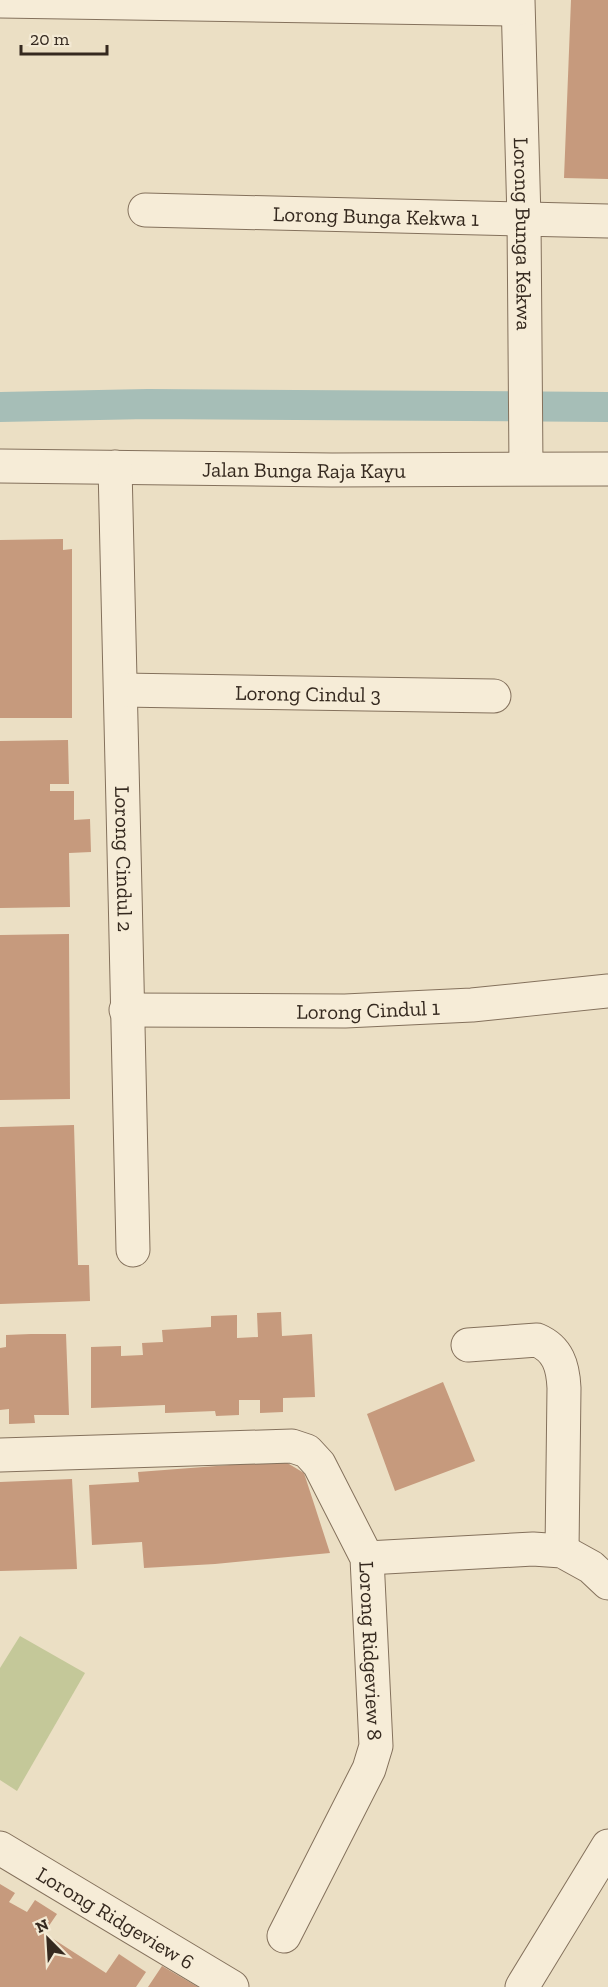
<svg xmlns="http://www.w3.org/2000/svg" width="608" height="1987" viewBox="0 0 608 1987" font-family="'Zilla Slab',serif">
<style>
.pitch{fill:#c4c899}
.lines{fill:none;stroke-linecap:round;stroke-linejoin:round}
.canal{stroke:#a6beb7;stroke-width:30}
.building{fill:#c69a7d}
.minor-casing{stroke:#84715c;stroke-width:35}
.minor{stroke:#f6ecd7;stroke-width:33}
.labels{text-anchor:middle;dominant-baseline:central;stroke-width:4.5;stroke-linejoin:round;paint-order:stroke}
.street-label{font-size:21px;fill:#35291f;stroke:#f3e9d3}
</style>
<rect width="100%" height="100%" fill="#ebdfc4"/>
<path class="pitch" d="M20,1636L85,1673L17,1791L0,1780V1668Z"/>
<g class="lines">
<path class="canal" d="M0,407L148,404L608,407"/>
</g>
<path class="building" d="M571,0H608V179L564,178Z
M63,539V550L72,549V718H0V540Z
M68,740L69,784H50V791H74V820L90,819L91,852L69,853L70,907L0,908V741Z
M69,934L70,1099L0,1100V935Z
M74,1125L78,1265H89L90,1301L0,1304V1127Z
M281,1312L282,1336L312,1334L315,1397L283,1398V1412L260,1413V1400H239V1415L216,1416L215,1411L165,1413V1405L91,1408V1347L121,1346V1356L143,1355L142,1343L163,1342L162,1330L211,1327V1316L237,1315V1338L258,1337L257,1313Z
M31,1334H66L69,1415H34L35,1423L9,1424V1409L0,1410V1348L6,1347V1335Z
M443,1382L475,1461L395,1491L367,1414Z
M284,1461L304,1473L330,1553L215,1564L144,1568L142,1542L92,1545L89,1485L139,1482L138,1472Z
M72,1479L77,1569L0,1571V1482Z
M0,1884L15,1893L9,1902L27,1912L35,1900L57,1914L44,1933L106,1973L119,1954L146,1972L136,1987H0Z
M162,1966L198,1987H148Z"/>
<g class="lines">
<defs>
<g id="minor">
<path id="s1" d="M518,0L524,219L526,468"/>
<path d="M0,1L517,9"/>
<path id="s2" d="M145,210L608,221"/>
<path id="s3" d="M0,466L332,470L608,469"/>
<path id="s4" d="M115,467C123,728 126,989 133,1250"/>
<path id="s5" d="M122,690L494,696"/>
<path id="s6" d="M126,1010L345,1011L472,1005L608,991"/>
<path d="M468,1345L537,1340C558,1349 563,1366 564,1388L562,1551"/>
<path id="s7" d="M0,1455L292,1446L307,1451L319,1464L367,1558L376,1746L369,1769L284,1936"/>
<path d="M367,1558L533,1549L562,1551L591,1567L608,1583"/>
<path id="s8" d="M0,1848L232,1987"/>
<path d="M522,1987L608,1846"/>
</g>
</defs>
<use href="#minor" class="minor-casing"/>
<use href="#minor" class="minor"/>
</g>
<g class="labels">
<g class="street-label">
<text stroke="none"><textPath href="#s2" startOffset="231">Lorong Bunga Kekwa 1</textPath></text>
<text stroke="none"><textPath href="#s1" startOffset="234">Lorong Bunga Kekwa</textPath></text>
<text stroke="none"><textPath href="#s3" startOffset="304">Jalan Bunga Raja Kayu</textPath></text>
<text stroke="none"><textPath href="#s5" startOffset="186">Lorong Cindul 3</textPath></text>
<text stroke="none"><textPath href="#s4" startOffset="392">Lorong Cindul 2</textPath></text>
<text stroke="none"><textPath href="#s6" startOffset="242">Lorong Cindul 1</textPath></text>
<text stroke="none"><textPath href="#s7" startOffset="524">Lorong Ridgeview 8</textPath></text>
<text stroke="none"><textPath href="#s8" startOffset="135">Lorong Ridgeview 6</textPath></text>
</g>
</g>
<g transform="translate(48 1939) rotate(336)" stroke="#f3e9d3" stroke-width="4.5" paint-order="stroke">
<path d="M0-4.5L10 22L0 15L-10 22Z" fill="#35291f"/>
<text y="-9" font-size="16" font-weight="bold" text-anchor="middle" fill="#35291f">N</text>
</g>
<path d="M21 45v9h86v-9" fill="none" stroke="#35291f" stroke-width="3"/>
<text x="30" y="45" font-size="18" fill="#35291f" stroke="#f3e9d3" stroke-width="4.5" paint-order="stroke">20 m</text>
</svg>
